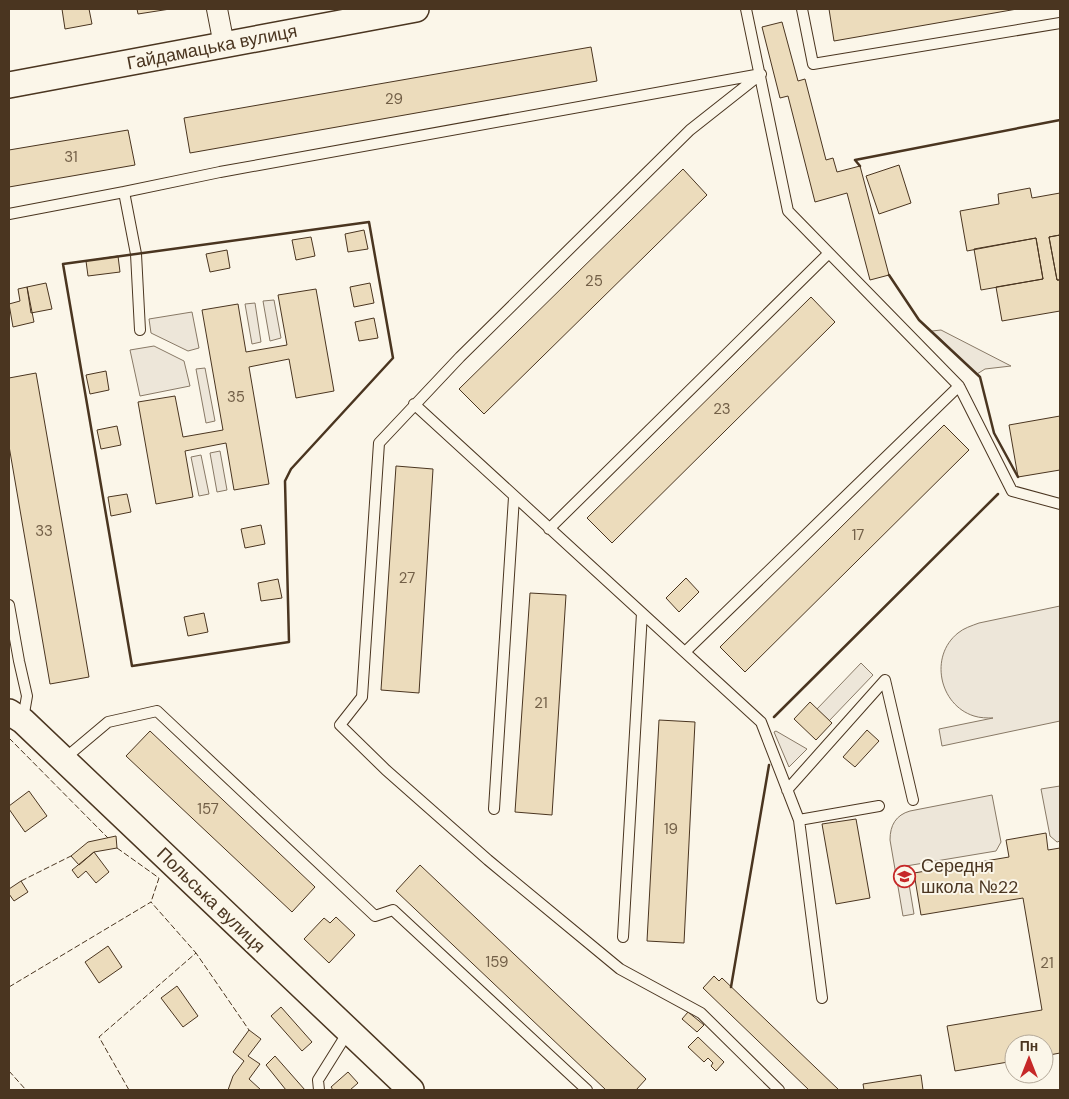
<svg xmlns="http://www.w3.org/2000/svg" width="1069" height="1099" viewBox="0 0 1069 1099" font-family="'DM Sans',sans-serif">
<style>
.green{fill:#ede6d9;stroke:#887966}
.building{fill:#ecdcbc;stroke:#4a3520}
.lines{fill:none;stroke-linecap:round;stroke-linejoin:round}
.service-casing{stroke:#4a3520;stroke-width:12}
.minor-casing{stroke:#4a3520;stroke-width:22}
.tertiary-casing{stroke:#4a3520;stroke-width:28}
.service{stroke:#fbf6e9;stroke-width:10}
.minor{stroke:#fbf6e9;stroke-width:20}
.tertiary{stroke:#fbf6e9;stroke-width:25}
.fence{stroke:#4a3520;stroke-width:1;stroke-dasharray:6 2.5;stroke-linecap:butt}
.wall{stroke:#4a3520;stroke-width:2.5}
.labels{text-anchor:middle;dominant-baseline:central;stroke-width:4;stroke-linejoin:round;paint-order:stroke}
.number-label{font-size:15px;fill:#725f47}
.street-label{font-size:18px;fill:#4a3520;stroke:#fbf6e9}
.poi-label{font-size:18px;fill:#4a3520;stroke:#fbf6e9;text-anchor:start}
</style>
<rect width="100%" height="100%" fill="#fbf6e9"/>
<path class="green" d="M274,300L281,338L270,341L263,301Z
M255,303L261,342L252,344L245,304Z
M192,312L199,348L188,351L151,333L149,319Z
M941,330L1011,366L985,369L977,374L932,331Z
M154,346L184,361L190,386L140,396L130,350Z
M205,368L215,421L206,423L196,369Z
M220,451L227,490L217,492L210,453Z
M201,455L209,494L199,496L191,457Z
M1060,606V721L942,746L939,729L993,718C987,718 980,718 974,716C939,705 929,656 958,633C964,628 971,626 979,623Z
M861,663L873,675L829,721L817,709Z
M776,731L807,749L789,767L774,732Z
M1060,786V841L1057,842L1050,836L1041,789Z
M992,795L1001,842L996,851L906,866L914,914L903,916L890,840C890,825 896,815 910,811Z"/>
<path class="building" d="M62,9H89L92,24L65,29Z
M137,9H170L138,14Z
M829,9H1017L834,41Z
M782,22L798,81L805,79L826,160L833,158L837,172L860,166L889,275L870,280L847,193L815,202L788,96L780,98L762,27Z
M591,47L597,81L190,153L184,118Z
M128,130L135,165L9,187V150Z
M899,165L911,203L879,214L866,176Z
M683,169L707,195L484,414L459,389Z
M1030,188L1032,198L1060,193V235L1049,237L1057,280H1060V311L1002,321L996,287L1043,279L1036,238L967,251L960,211L999,204L998,194Z
M364,230L368,249L348,252L345,234Z
M1060,235V280H1057L1049,237Z
M311,237L315,256L296,260L292,240Z
M1036,238L1043,279L981,290L974,249Z
M227,250L230,268L210,272L206,254Z
M118,256L120,272L88,276L86,261Z
M46,283L52,309L31,313L27,287Z
M370,283L374,303L354,307L350,287Z
M27,287L34,322L13,327L9,304L20,301L18,289Z
M316,289L334,391L296,398L289,359L249,367L269,484L234,490L226,443L185,451L193,497L156,504L138,402L175,396L183,437L223,430L202,310L238,304L246,352L287,345L278,295Z
M811,297L835,322L612,543L587,518Z
M374,318L378,338L359,341L355,322Z
M106,371L109,390L90,394L86,375Z
M36,373L89,677L50,684L9,446V378Z
M1060,416V470L1018,477L1009,425Z
M944,425L969,450L745,672L720,647Z
M117,426L121,445L101,449L97,430Z
M396,466L433,469L419,693L381,690Z
M127,494L131,512L111,516L108,497Z
M261,525L265,544L245,548L241,529Z
M686,578L699,592L679,612L666,598Z
M278,579L282,598L261,601L258,583Z
M530,593L566,595L552,815L515,812Z
M204,613L208,632L188,636L184,617Z
M810,702L832,723L816,740L794,719Z
M659,720L695,722L684,943L647,941Z
M867,730L879,741L855,767L843,757Z
M150,731L315,887L292,912L126,756Z
M29,791L47,816L25,832L9,809V806Z
M856,819L870,898L836,904L822,824Z
M1046,833L1048,850L1060,848V1053L1044,1056V1044H1014V1061L955,1071L947,1026L1042,1010L1023,898L921,915L914,873L1009,857L1006,840Z
M116,836L117,848L94,852L79,865L71,856L88,842Z
M94,852L109,872L96,883L86,871L78,878L72,870Z
M420,865L646,1079L636,1090H606L396,891Z
M21,881L28,892L14,901L9,894V889Z
M336,917L355,935L329,963L304,939L324,918L330,923Z
M108,946L122,967L99,983L85,962Z
M714,976L719,981L722,978L839,1090H809L703,988Z
M177,986L198,1016L183,1027L161,998Z
M281,1007L312,1042L302,1051L271,1016Z
M688,1012L704,1025L697,1032L682,1019Z
M249,1030L261,1039L248,1056L260,1064L249,1079L261,1090H228L233,1076L244,1061L233,1052Z
M698,1037L724,1062L716,1071L711,1066L713,1063L708,1058L704,1062L688,1047Z
M275,1056L305,1090H286L266,1065Z
M348,1072L358,1083L350,1090H333L331,1087Z
M921,1075L923,1090H864L863,1084Z"/>
<g class="lines">
<defs>
<path id="service" d="M746,9L788,211L959,386L1012,491L1060,504
M802,9L813,64L1060,23
M124,192L136,254L140,330
M9,214L124,192L220,172L761,74L690,130L460,357L379,443L362,697L340,725L386,770L488,860L620,969L701,1013L779,1090
M414,404L761,722L799,820L822,998
M549,529L829,253
M9,605L19,661L27,696L23,719
M685,652L959,386
M64,759L108,722L157,711L375,916L393,910L587,1090
M787,790L885,680L913,800
M494,809L514,497
M799,820L879,806
M623,937L642,613
M319,1090L318,1080L348,1032"/>
<path id="minor" d="M217,9L224,45"/>
<path id="tertiary" d="M9,85L416,9
M9,712L23,721L411,1090"/>
</defs>
<use href="#service" class="service-casing"/>
<use href="#minor" class="minor-casing"/>
<use href="#tertiary" class="tertiary-casing"/>
<use href="#service" class="service"/>
<use href="#minor" class="minor"/>
<use href="#tertiary" class="tertiary"/>
<path class="fence" d="M9,738L108,838
M117,848L159,878L151,902
M21,881L71,856
M9,987L151,902L196,953
M9,1071L26,1090
M129,1090L99,1037L196,953L249,1030"/>
<path class="wall" d="M860,166L855,160L1060,120
M369,222L393,358L291,469L285,481L289,642L132,666L63,264Z
M889,275L919,320L980,377L994,433L1018,477
M774,717L998,494
M731,987L769,765"/>
</g>
<defs>
<symbol id="school-ring" viewBox="-11 -11 22 22"><circle r="9.5" fill="#fbf6e9" stroke="#c62828" stroke-width="1.5"/><path d="M0-5L7-2L0 1L-7-2ZM-4 1L0 2.5L4 1V4Q0 6-4 4Z" fill="#c62828"/></symbol>
</defs>
<g fill-rule="evenodd">
<use href="#school-ring" x="892" y="864" width="25" height="25"/>
</g>
<g class="labels">
<g class="number-label">
<text x="394" y="99">29</text>
<text x="71" y="157">31</text>
<text x="594" y="281">25</text>
<text x="236" y="397">35</text>
<text x="722" y="409">23</text>
<text x="44" y="531">33</text>
<text x="858" y="535">17</text>
<text x="407" y="578">27</text>
<text x="541" y="703">21</text>
<text x="208" y="809">157</text>
<text x="671" y="829">19</text>
<text x="497" y="962">159</text>
<text x="1047" y="963">21</text>
</g>
<g class="street-label">
<text transform="translate(212 47) rotate(-11)">Гайдамацька вулиця</text>
<text transform="translate(211 900) rotate(44)">Польська вулиця</text>
</g>
<g class="poi-label">
<text x="921" y="866">Середня<tspan x="921" dy="21">школа №22</tspan></text>
</g>
</g>
<rect width="1069" height="1099" fill="none" stroke="#4a3520" stroke-width="20"/>
<g transform="translate(1029 1059)"><circle r="24" fill="#fbf6e9" stroke="#b4a999"/>
<path d="M0-4L9 19L0 12L-9 19Z" fill="#c62828"/>
<text y="-8" font-size="14" font-weight="bold" text-anchor="middle" fill="#4a3520">Пн</text>
</g>
</svg>
